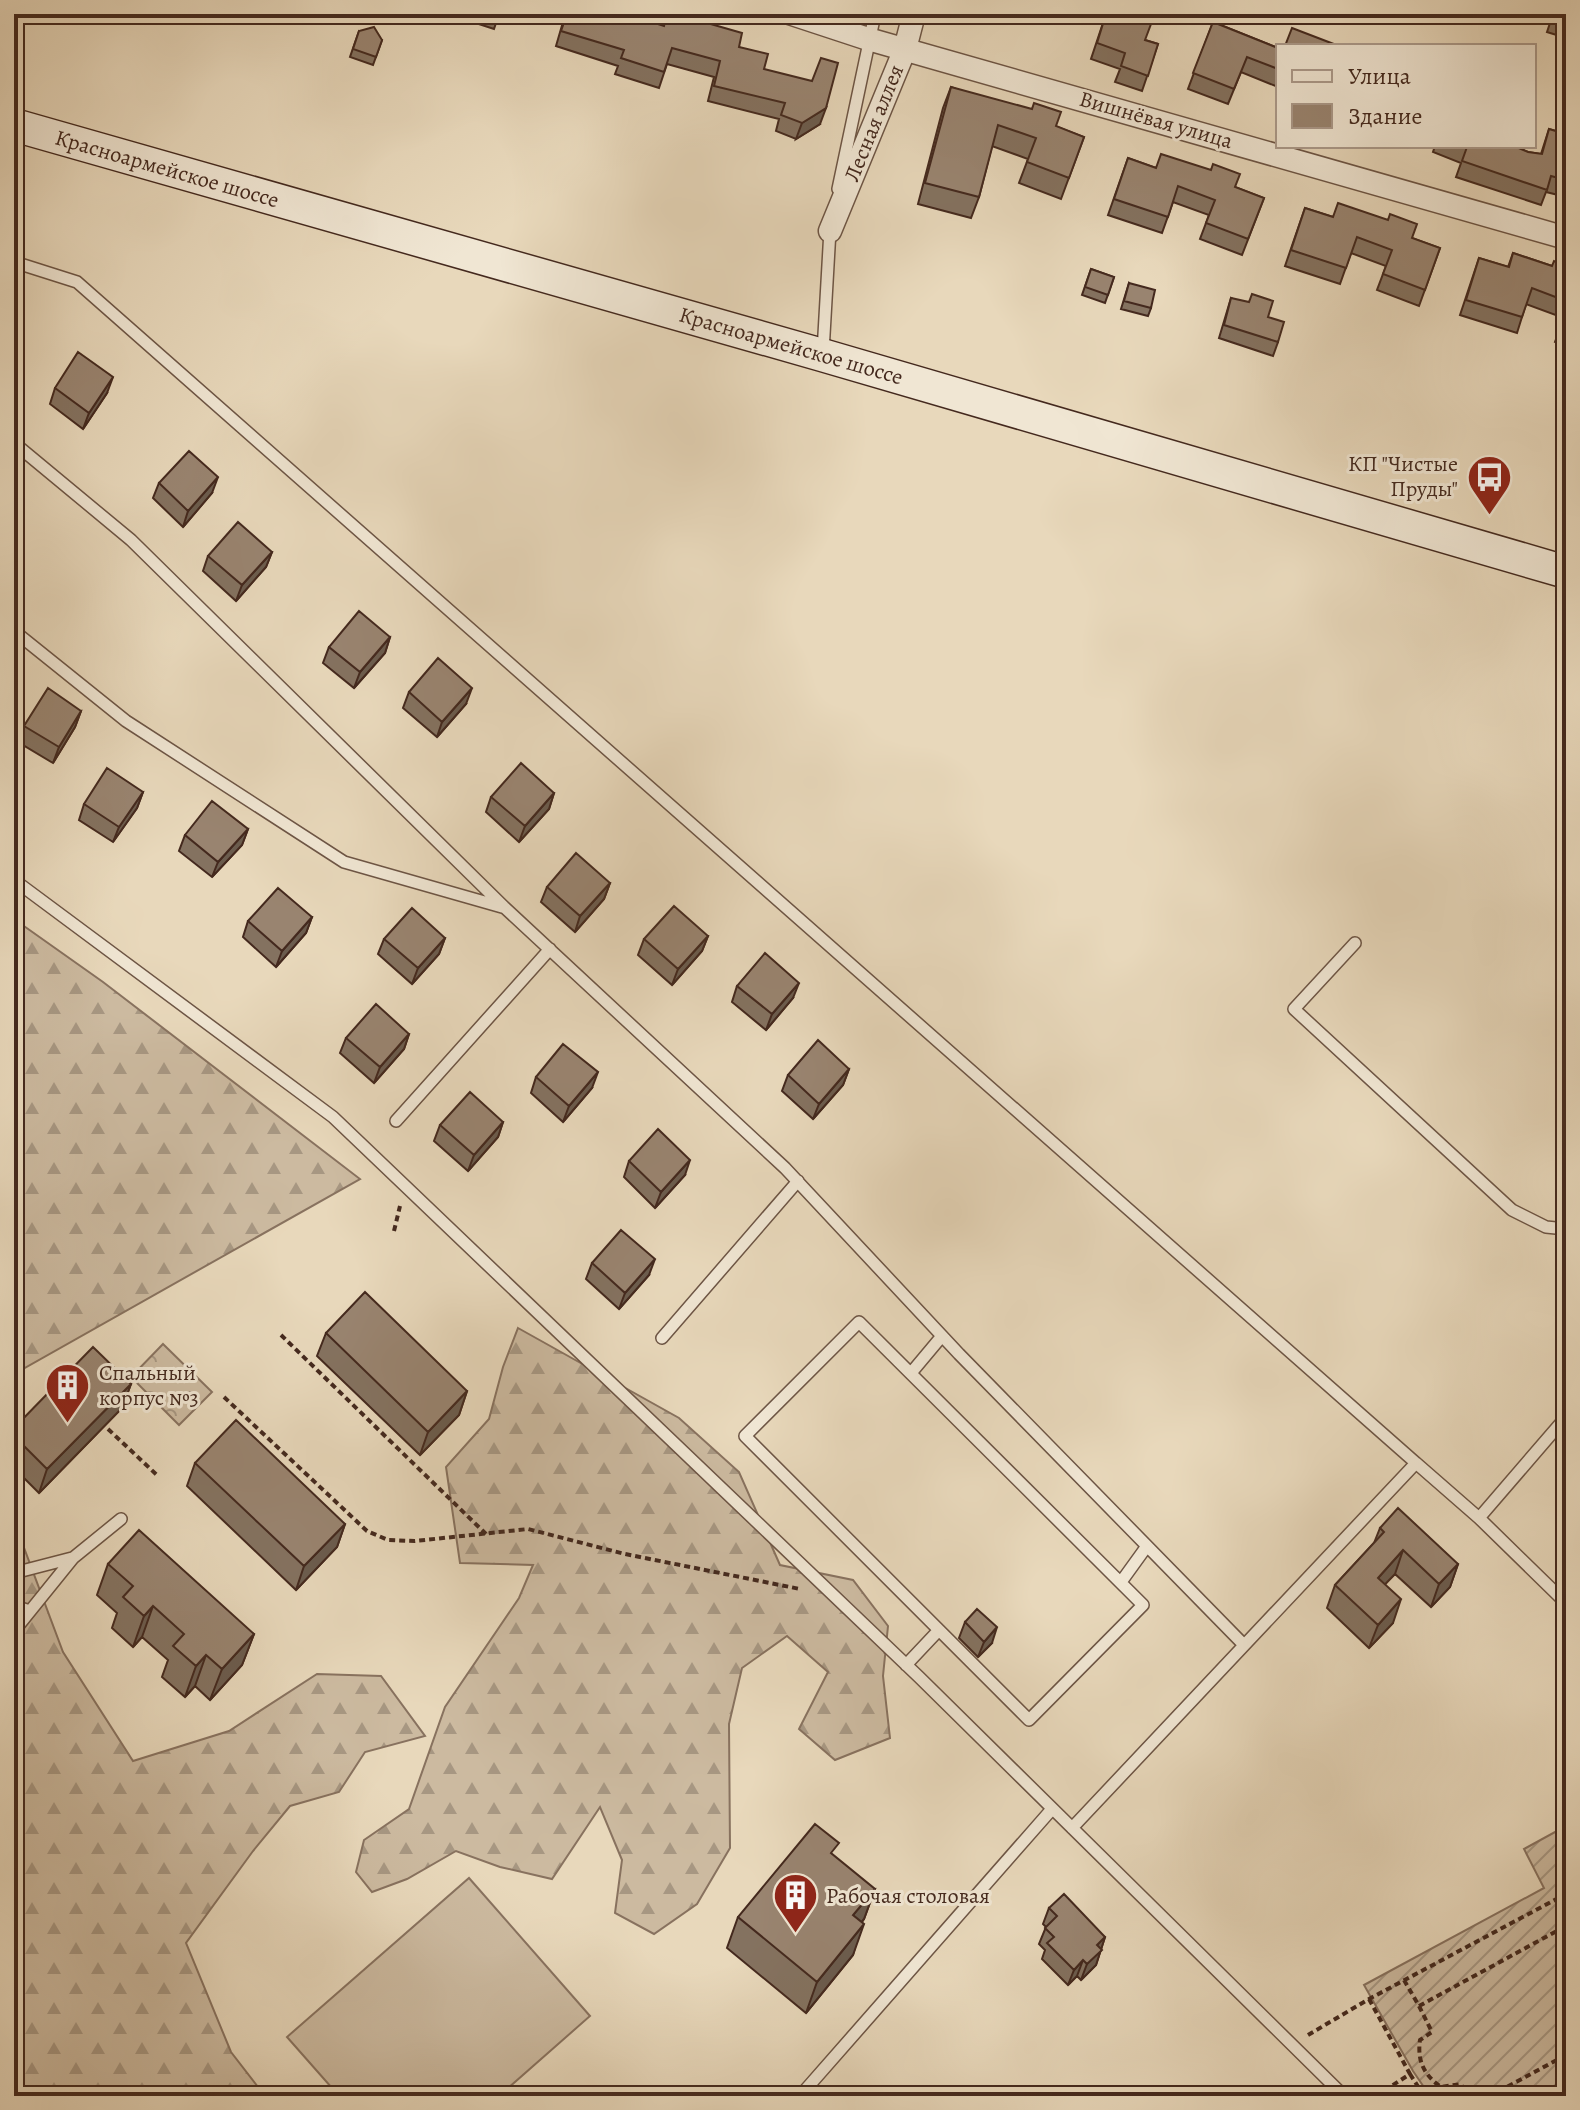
<svg xmlns="http://www.w3.org/2000/svg" width="1580" height="2110" viewBox="0 0 1580 2110" font-family="Alegreya,serif">
<style>
.forest{fill:url(#forest-firs);stroke:#88725f;stroke-width:2}
.park{fill:url(#park-crowns);stroke:#88725f;stroke-width:2}
.garden{fill:url(#garden-furrows);stroke:#88725f;stroke-width:2}
.pitch{fill:#ccbaa0;stroke:#88725f;stroke-width:2}
.lines{fill:none;stroke-linecap:round;stroke-linejoin:round}
.lane-casing{stroke:#6d5545;stroke-width:14}
.street-casing{stroke:#6d5545;stroke-width:25}
.secondary-casing{stroke:#44291e;stroke-width:35}
.path{stroke:#44291e;stroke-width:4;stroke-dasharray:6 4;stroke-linecap:butt}
.lane{stroke:#f0e6d3;stroke-width:11}
.street{stroke:#f0e6d3;stroke-width:22}
.secondary{stroke:#f0e6d3;stroke-width:32}
.wall{fill:#847260;stroke:#44291e;stroke-width:2}
.shaded-wall{fill:#6b5c4e;stroke:#44291e;stroke-width:2}
.building{fill:#998470;stroke:#44291e;stroke-width:2}
.labels{text-anchor:middle;dominant-baseline:central;stroke-width:6;stroke-linejoin:round;paint-order:stroke}
.street-label{font-size:22px;fill:#44291e;stroke:#f0e6d3}
.poi-label{font-size:22px;fill:#44291e;stroke:#f0e6d3;text-anchor:start}
</style>
<defs>
<pattern id="forest-firs" width="22" height="20" patternUnits="userSpaceOnUse" patternTransform="scale(2)"><rect width="22" height="20" fill="#ccbaa0"/><path d="M5 1l3.5 6h-7zM16 11l3.5 6h-7z" fill="#a79782"/></pattern>
<pattern id="park-crowns" width="20" height="18" patternUnits="userSpaceOnUse" patternTransform="scale(2)"><rect width="20" height="18" fill="#ccbaa0"/><path d="M2 6a3 3 0 1 1 6 0M12 15a3 3 0 1 1 6 0" fill="none" stroke="#a79782"/></pattern>
<pattern id="garden-furrows" width="10" height="10" patternUnits="userSpaceOnUse" patternTransform="scale(2)"><rect width="10" height="10" fill="#ccbaa0"/><path d="M-1 1l2-2M0 10L10 0M9 11l2-2" fill="none" stroke="#a79782"/></pattern>
</defs>
<rect width="100%" height="100%" fill="#e8d8bb"/>
<filter id="stains"><feTurbulence type="fractalNoise" baseFrequency=".0025" numOctaves="4"/><feColorMatrix values="0 0 0 0 .2 0 0 0 0 .09 0 0 0 0 .02 0 0 0 .5 -.17"/></filter>
<radialGradient id="worn" r=".72"><stop offset=".6" stop-color="#630" stop-opacity="0"/><stop offset="1" stop-color="#630" stop-opacity=".3"/></radialGradient>
<path class="forest" d="M14,919L103,982L360,1179L14,1374Z
M518,1328L679,1418L739,1472L780,1565L853,1580L888,1626L883,1676L890,1738L835,1760L799,1729L828,1672L787,1636L742,1668L729,1724L730,1848L697,1904L654,1934L615,1913L622,1860L600,1807L552,1879L500,1867L456,1851L407,1879L372,1892L356,1872L364,1840L409,1809L445,1707L519,1598L533,1565L460,1563L446,1467L489,1419L503,1367Z
M14,1521L63,1652L133,1761L229,1731L317,1674L381,1676L425,1736L365,1752L339,1792L290,1806L253,1851L186,1943L231,2052L265,2096H14Z"/>
<path class="park" d="M163,1344L212,1392L179,1425L131,1377Z"/>
<path class="garden" d="M1566,1826V2096H1430L1413,2071L1364,1985L1544,1888L1524,1849Z"/>
<path class="pitch" d="M469,1878L590,2016L499,2096H339L287,2037Z"/>
<g class="lines">
<defs>
<path id="lane" d="M838,189L875,14
M14,262L77,282L1416,1463L1072,1828
M823,352L830,230
M14,443L131,540L504,907L785,1168L959,1354L1244,1645
M14,631L126,721L344,862L502,907
M14,880L333,1117L919,1677L1344,2096
M1355,943L1294,1009L1512,1210L1546,1227L1566,1229
M396,1121L550,949
M859,1322L1143,1605L1029,1720L745,1436Z
M662,1338L798,1181
M911,1373L942,1336
M1416,1463L1479,1518L1566,1603
M1479,1518L1566,1417
M14,1573L72,1558
M1121,1582L1147,1546
M14,1606L30,1611
M14,1631L73,1558L121,1519
M906,1665L939,1630
M800,2096L1052,1809"/>
<path id="street" d="M792,14L868,39L1566,238
M830,231L905,49L914,14"/>
<path id="secondary" d="M14,125L822,355L1566,572"/>
</defs>
<use href="#lane" class="lane-casing"/>
<use href="#street" class="street-casing"/>
<use href="#secondary" class="secondary-casing"/>
<path class="path" d="M394,1231L400,1206
M281,1335L486,1534
M224,1397L367,1531L388,1540L415,1541L528,1529L625,1554L800,1589
M108,1429L158,1476
M1561,1896L1566,1906
M1404,1980L1419,2006L1566,1926
M1369,1999L1410,2074L1376,2096
M1419,2006L1432,2032L1420,2040C1417,2061 1424,2075 1441,2087L1461,2084L1467,2096
M1308,2035L1369,1999L1566,1894
M1410,2074L1424,2096
M1490,2096L1566,2055"/>
<use href="#lane" class="lane"/>
<use href="#street" class="street"/>
<use href="#secondary" class="secondary"/>
</g>
<path class="wall" d="M451,14H499L494,29L451,15Z
M551,14H627L739,47L764,69L820,124L796,139L776,131L779,119L708,101L714,77L667,64L659,88L615,74L618,66L556,46L563,22L550,18Z
M998,14H1025L1022,21Z
M1106,14L1145,40L1158,44L1142,91L1115,82L1120,69L1091,59Z
M1553,14H1566V38L1547,32Z
M1213,22L1278,48V87L1241,72L1228,104L1188,89Z
M359,31L382,40L373,65L350,57Z
M951,87L1084,137L1061,199L1019,183L1028,159L992,146L979,197L971,218L918,204L943,108Z
M1549,129L1566,134V197L1546,192L1541,205L1456,177L1461,163L1433,152L1435,146H1514L1528,152L1541,154Z
M1128,158L1156,168L1235,187L1264,198L1242,255L1200,239L1209,215L1173,202L1162,233L1108,215Z
M1305,208L1333,217L1412,238L1440,248L1419,306L1377,290L1386,266L1351,253L1340,284L1285,266Z
M1513,253L1552,266H1566V346L1555,342L1564,318L1526,304L1517,333L1460,315L1479,258L1508,267Z
M1091,269L1114,277L1105,303L1082,295Z
M1129,283L1151,308L1148,316L1121,309Z
M1231,298L1268,317L1278,342L1273,356L1219,338Z
M55,388L107,393L83,429L50,404Z
M159,483L212,493L183,527L153,498Z
M272,552L266,567L236,601L203,571L208,556Z
M390,637L385,653L354,688L323,663L329,647Z
M409,692L466,704L437,737L403,708Z
M81,711L75,727L53,763L18,742L24,726Z
M143,792L137,808L113,842L79,820L84,804Z
M554,793L549,809L519,842L486,812L491,797Z
M248,829L242,845L212,877L179,851L185,835Z
M610,883L604,899L575,932L541,902L547,887Z
M312,917L306,933L276,967L243,937L248,921Z
M708,936L702,951L672,985L638,955L644,939Z
M445,938L439,954L412,984L378,954L384,939Z
M737,986L793,998L766,1030L732,1002Z
M409,1034L404,1049L374,1083L340,1053L346,1038Z
M849,1069L843,1085L813,1119L782,1091L788,1075Z
M536,1077L592,1088L563,1122L531,1093Z
M503,1122L498,1137L468,1171L434,1141L440,1125Z
M629,1161L685,1175L655,1208L624,1177Z
M592,1263L649,1275L619,1309L586,1279Z
M326,1333L467,1391L459,1415L420,1455L317,1356Z
M131,1384L122,1408L39,1493L14,1468V1428Z
M195,1463L345,1524L337,1547L296,1590L187,1486Z
M1380,1528L1458,1564L1450,1587L1431,1607L1395,1574L1385,1584L1393,1623L1369,1648L1327,1608L1335,1585L1374,1543Z
M108,1564L254,1634L242,1665L210,1700L195,1686L185,1697L162,1677L168,1660L142,1637L133,1647L112,1628L117,1613L97,1595Z
M965,1622L992,1643L978,1657L959,1638Z
M875,1889L864,1919L862,1922L853,1955L806,2013L727,1948L738,1917Z
M1049,1908L1105,1937L1096,1965L1081,1980L1077,1976L1068,1985L1042,1959L1045,1950L1039,1944L1046,1927L1043,1924Z"/>
<path class="shaded-wall" d="M826,108L820,124L796,139L802,123Z
M21,335L15,350L14,353V346Z
M113,377L107,393L83,429L89,413Z
M218,477L212,493L183,527L188,511Z
M272,552L266,567L236,601L242,585Z
M390,637L385,653L354,688L360,672Z
M472,688L466,704L437,737L442,722Z
M81,711L75,727L53,763L59,747Z
M143,792L137,808L113,842L119,827Z
M554,793L549,809L519,842L525,826Z
M248,829L242,845L212,877L218,862Z
M610,883L604,899L575,932L580,916Z
M312,917L306,933L276,967L282,951Z
M708,936L702,951L672,985L678,969Z
M445,938L439,954L412,984L418,968Z
M799,983L793,998L766,1030L772,1014Z
M409,1034L404,1049L374,1083L380,1067Z
M849,1069L843,1085L813,1119L819,1104Z
M598,1072L592,1088L563,1122L569,1106Z
M503,1122L498,1137L468,1171L474,1155Z
M690,1160L685,1175L655,1208L661,1192Z
M655,1259L649,1275L619,1309L625,1293Z
M131,1384L122,1408L39,1493L47,1469Z
M467,1391L459,1415L420,1455L428,1432Z
M345,1524L337,1547L296,1590L304,1566Z
M1403,1550L1395,1574L1369,1601L1378,1578Z
M1458,1564L1450,1587L1431,1607L1439,1584Z
M1401,1599L1393,1623L1369,1648L1378,1625Z
M153,1606L142,1637L133,1647L144,1616Z
M997,1627L992,1643L978,1657L984,1642Z
M254,1634L242,1665L210,1700L222,1669Z
M206,1655L195,1686L185,1697L196,1666Z
M875,1889L864,1919L842,1946L853,1915Z
M864,1924L853,1955L806,2013L817,1982Z
M1105,1937L1096,1965L1081,1980L1087,1964L1097,1945Z
M1083,1960L1077,1976L1068,1985L1074,1970Z"/>
<path class="building" d="M567,14H627L664,26L667,14H676L742,33L739,47L768,54L764,69L812,81L821,58L838,63L826,108L802,123L781,115L785,103L714,86L720,61L672,48L664,72L621,58L624,50L561,31Z
M1106,14H1149L1154,16L1145,40L1158,44L1148,76L1121,66L1125,53L1097,43Z
M1554,14H1566V21L1553,17Z
M1213,22L1278,48V69L1247,57L1234,89L1193,73Z
M374,27L382,40L376,57L353,49L359,31Z
M1292,28L1339,46H1285Z
M951,87L1032,109L1034,103L1061,112L1056,126L1084,137L1069,178L1027,162L1036,138L998,125L979,197L925,183Z
M1549,129L1566,134V180L1551,176L1547,190L1462,161L1467,147L1464,146H1514L1528,152L1542,154Z
M1161,154L1211,170L1213,164L1240,174L1235,187L1264,198L1248,239L1206,223L1215,200L1178,186L1168,217L1114,199L1128,158L1156,168Z
M1338,203L1388,220L1390,214L1417,224L1412,238L1440,248L1425,290L1383,274L1392,250L1357,237L1346,268L1291,250L1305,208L1333,217Z
M1513,253L1552,266L1554,261L1566,266V301L1532,288L1522,317L1466,300L1479,258L1509,267Z
M1091,269L1114,277L1108,295L1085,287Z
M1129,283L1155,290L1151,308L1124,301Z
M1252,294L1273,301L1268,317L1284,322L1278,342L1224,325L1231,298L1249,302Z
M1566,312V328L1561,326Z
M14,330L21,335L14,346Z
M78,352L113,377L89,413L55,388Z
M189,451L218,477L188,511L159,483Z
M238,522L272,552L242,585L208,556Z
M359,611L390,637L360,672L329,647Z
M438,658L472,688L442,722L409,692Z
M48,688L81,711L59,747L24,726Z
M521,763L554,793L525,826L491,797Z
M107,768L143,792L119,827L84,804Z
M212,801L248,829L218,862L185,835Z
M576,853L610,883L580,916L547,887Z
M278,888L312,917L282,951L248,921Z
M674,906L708,936L678,969L644,939Z
M412,908L445,938L418,968L384,939Z
M765,953L799,983L772,1014L737,986Z
M376,1004L409,1034L380,1067L346,1038Z
M818,1040L849,1069L819,1104L788,1075Z
M563,1044L598,1072L569,1106L536,1077Z
M470,1092L503,1122L474,1155L440,1125Z
M658,1129L690,1160L661,1192L629,1161Z
M621,1230L655,1259L625,1293L592,1263Z
M365,1292L467,1391L428,1432L326,1333Z
M93,1347L131,1384L47,1469L14,1436V1428Z
M236,1420L345,1524L304,1566L195,1463Z
M1398,1508L1458,1564L1439,1584L1403,1550L1378,1578L1401,1599L1378,1625L1335,1585L1384,1532L1380,1528Z
M139,1530L254,1634L222,1669L206,1655L196,1666L173,1646L184,1634L153,1606L144,1616L123,1597L133,1586L108,1564Z
M977,1609L997,1627L984,1642L965,1622Z
M815,1824L839,1843L831,1853L875,1889L853,1915L864,1924L817,1982L738,1917Z
M1064,1894L1105,1937L1097,1945L1102,1950L1087,1964L1083,1960L1074,1970L1047,1943L1054,1937L1045,1928L1057,1916L1049,1908Z"/>
<defs>
<symbol id="bus-pin" viewBox="-11 -11 22 30"><path d="M0 17L-7.5 6A9.5 9.5 0 1 1 7.5 6Z" fill="#8f2418" stroke="#f0e6d3"/><path d="M-5-6H5V4H4V6H2V4H-2V6H-4V4H-5ZM-3.5-4V0h7V-4ZM-3.5 1.2v1.5H-2V1.2ZM2 1.2v1.5H3.5V1.2Z" fill="#fff"/></symbol>
<symbol id="building-pin" viewBox="-11 -11 22 30"><path d="M0 17L-7.5 6A9.5 9.5 0 1 1 7.5 6Z" fill="#8f2418" stroke="#f0e6d3"/><path d="M-4-6H4V6H1V3H-1V6H-4ZM-2.5-4.3h1.7v1.8h-1.7ZM.8-4.3h1.7v1.8H.8ZM-2.5-1h1.7V.8h-1.7ZM.8-1h1.7V.8H.8Z" fill="#fff"/></symbol>
</defs>
<g fill-rule="evenodd">
<use href="#bus-pin" x="1464" y="452" width="51" height="69"/>
<use href="#building-pin" x="42" y="1360" width="51" height="69"/>
<use href="#building-pin" x="770" y="1870" width="51" height="69"/>
</g>
<g class="labels">
<g class="street-label">
<text transform="translate(1156 120) rotate(16)">Вишнёвая улица</text>
<text transform="translate(874 123) rotate(-68)">Лесная аллея</text>
<text transform="translate(167 169) rotate(16)">Красноармейское шоссе</text>
<text transform="translate(791 346) rotate(16)">Красноармейское шоссе</text>
</g>
<g class="poi-label">
<text x="1458" y="464" text-anchor="end">КП "Чистые<tspan x="1458" dy="25">Пруды"</tspan></text>
<text x="99" y="1373">Спальный<tspan x="99" dy="25">корпус №3</tspan></text>
<text x="826" y="1896">Рабочая столовая</text>
</g>
</g>
<rect width="1580" height="2110" fill="none" stroke="#e8d8bb" stroke-width="48"/>
<rect x="16" y="16" width="1548" height="2078" fill="none" stroke="#44291e" stroke-width="4"/>
<rect x="24" y="24" width="1532" height="2062" fill="none" stroke="#44291e" stroke-width="2"/>
<rect x="1276" y="44" width="260" height="104" fill="#f0e6d3" stroke="#ab9a8b" stroke-width="2"/>
<rect x="1292" y="70" width="40" height="12" fill="#f0e6d3" stroke="#ab9a8b" stroke-width="2"/>
<text x="1348" y="84" font-size="24" fill="#44291e">Улица</text>
<rect x="1292" y="104" width="40" height="24" fill="#998470" stroke="#ab9a8b" stroke-width="2"/>
<text x="1348" y="124" font-size="24" fill="#44291e">Здание</text>
<rect width="100%" height="100%" filter="url(#stains)"/>
<rect width="100%" height="100%" fill="url(#worn)"/>
</svg>
